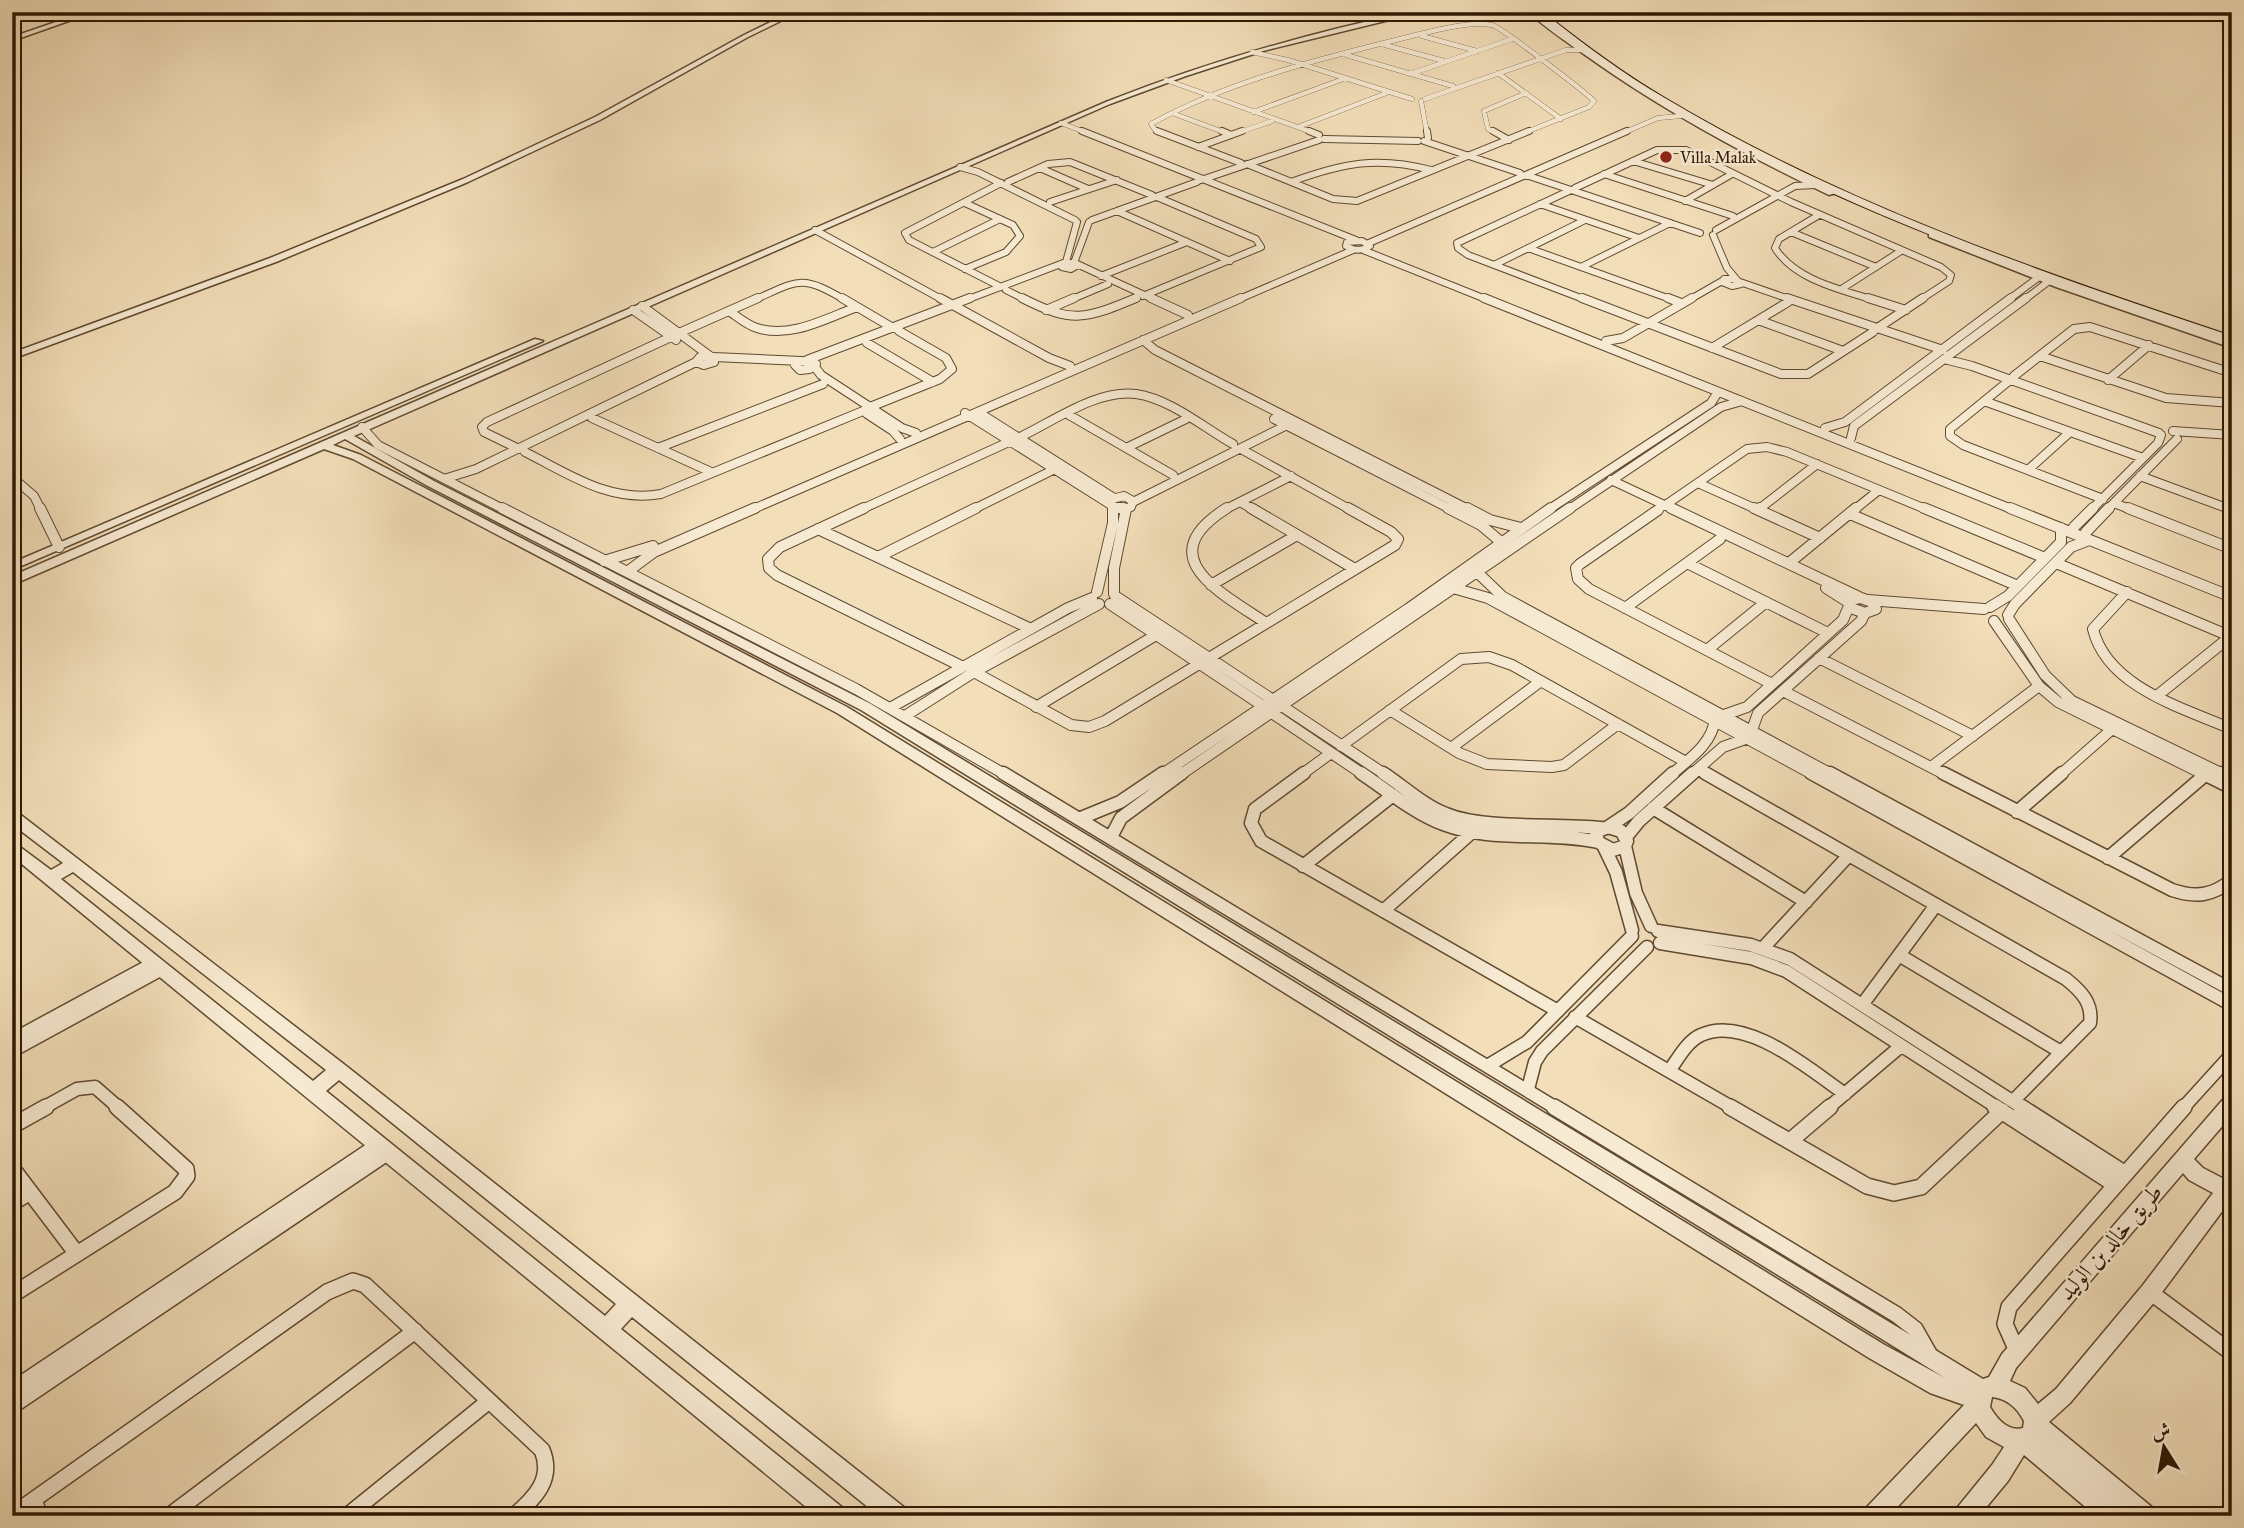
<svg xmlns="http://www.w3.org/2000/svg" width="2244" height="1528" viewBox="0 0 2244 1528" font-family="'IM FELL Great Primer',Amiri,serif">
<style>
.lines{fill:none;stroke-linecap:round;stroke-linejoin:round}
.minor-far5-casing{stroke:#604a30;stroke-width:5}
.minor-far4-casing{stroke:#604a30;stroke-width:8}
.minor-far3-casing{stroke:#604a30;stroke-width:10}
.minor-far2-casing{stroke:#604a30;stroke-width:12}
.minor-far1-casing{stroke:#604a30;stroke-width:15}
.minor-casing{stroke:#604a30;stroke-width:18}
.tertiary-casing{stroke:#604a30;stroke-width:3}
.secondary-casing{stroke:#2f1802;stroke-width:2}
.minor-far5{stroke:#f7ead2;stroke-width:4.5}
.minor-far4{stroke:#f7ead2;stroke-width:6}
.minor-far3{stroke:#f7ead2;stroke-width:8}
.minor-far2{stroke:#f7ead2;stroke-width:10}
.minor-far1{stroke:#f7ead2;stroke-width:12}
.minor{stroke:#f7ead2;stroke-width:15}
.tertiary{fill:#f7ead2;fill-rule:evenodd}
.secondary{fill:#f7ead2;fill-rule:evenodd}
.poi-dot{fill:#8f2418;stroke:#f7ead2;stroke-width:2.5}
.labels{text-anchor:middle;dominant-baseline:central;stroke-width:5;stroke-linejoin:round;paint-order:stroke}
.far-poi-label{font-size:16px;fill:#2f1802;stroke:#f7ead2;text-anchor:start}
.near-street-label{font-size:23px;fill:#2f1802;stroke:#f7ead2}
</style>
<rect width="100%" height="100%" fill="#f2deb9"/>
<filter id="stains"><feTurbulence type="fractalNoise" baseFrequency=".00286" numOctaves="4"/><feColorMatrix values="0 0 0 0 .2 0 0 0 0 .09 0 0 0 0 .02 0 0 0 .5 -.17"/></filter>
<radialGradient id="worn" r=".72"><stop offset=".6" stop-color="#630" stop-opacity="0"/><stop offset="1" stop-color="#630" stop-opacity=".3"/></radialGradient>
<g class="lines">
<defs>
<path id="minor-far5" d="M1422,36L1477,51
M1385,45L1444,61
M1252,52L1288,60L1412,99
M1346,55L1453,86
M1498,73L1561,119
M1410,74L1512,39
M1166,80L1314,133
M1425,99L1566,50H1580
M1421,101L1427,133
M1253,112L1346,78
M1172,113L1226,133
M1061,123L1087,133
M1298,127L1389,92
M1162,133L1156,131L1151,124C1229,81 1322,58 1408,37C1433,31 1466,21 1492,25C1500,26 1585,92 1594,101L1589,107L1524,133
M1237,133L1272,121
M1496,133L1488,129L1484,111L1526,93
M1623,133L1658,118L1681,116"/>
<path id="minor-far4" d="M1082,131L1356,240
M1157,131L1241,163
M1222,131L1231,135
M1309,131L1319,135
M1427,131L1428,138
M1493,131L1509,140
M1324,139L1418,141
M1424,141L1520,173
M1198,147L1242,131
M1633,161L1713,185
M1247,164L1333,199L1357,201L1529,131
M960,167L978,172L1075,220
M1040,168L1088,189
M1604,174L1733,216
M1526,175L1700,233
M1201,180L1319,140
M1008,182L1048,164L1070,162L1152,195
M1291,182C1343,163 1377,156 1431,170
M1001,183L905,233L909,240L1001,287
M1575,188L1657,150H1686L1791,202L1941,267L1951,275L1949,281L1920,300
M1571,190L1457,243L1458,248L1468,255L1586,300
M1685,201L1732,174
M1050,202L1117,180
M965,203L1013,225L1020,236L1006,252L965,269
M1540,204L1639,238
M1117,211L1230,261
M1819,215L1779,239L1775,248C1795,280 1840,289 1873,300
M1092,220L1197,182
M815,230L943,300
M1716,230L1795,186L1815,185
M1791,232L1876,267
M1713,235L1727,268L1737,280
M1362,241L1370,246C1361,251 1355,251 1346,246L1347,242Z
M1369,243L1627,131
M1528,248L1673,300
M1363,250L1488,300
M933,252L1000,219
M1066,262L1077,222
M1074,263L1089,222
M1077,264L1155,300
M1494,265L1585,220
M1581,267L1670,223
M1101,276L1187,242
M1724,279H1734L1741,284L1732,286L1722,282Z
M1740,282L1792,300
M1843,288L1901,251
M1006,290L1026,300
M1143,296L1261,247L1256,239L1157,197
M754,300C800,280 800,274 845,300
M966,300L1066,262L1078,265L1071,269L1062,267V264
M1070,300L1108,284
M1132,300L1137,298
M1237,300L1353,250
M1689,300L1722,281
M2008,300L2039,277
M2024,300L2049,281"/>
<path id="minor-far3" d="M842,298L893,328
M940,298L1049,358L1070,366
M1022,298C1073,324 1085,319 1136,298
M1151,298L1188,315
M1484,298L2014,510
M1582,298L1781,374H1808L1873,332
M1668,298L1681,303
M1787,298L1943,350
M1868,298L1906,310
M642,306L710,356
M633,310L676,340
M1046,310L1074,298
M729,311C738,317 747,325 757,328C790,339 827,318 857,307
M1758,320L1843,351
M1876,329L1923,298
M679,333L758,298
M1143,340L1155,350L1470,510
M1606,341L1623,338L1692,298
M867,343L933,382
M1712,348L1788,302
M708,356L714,357V362L704,365L696,362L700,357Z
M2040,356L2166,398L2232,403
M714,357L801,361
M1944,359L1972,366L2159,433
M807,360L970,298
M801,361L816,364L810,369L800,370L795,365Z
M815,367L821,375L902,428L916,433
M2014,376L2074,329L2090,327L2232,373
M2010,380L1950,429V436L1963,445L2103,499
M2108,380L2149,345
M1984,401L2143,458
M870,407L940,379L952,369L946,358L899,331
M978,412L1114,498
M965,413L1111,505
M867,414L893,431L900,439
M1069,415L1173,475
M592,418L711,472
M1274,419L1452,510
M362,427L378,445L505,510
M1825,428L1845,422L2011,298
M2173,431L2232,435
M1020,437C1054,421 1097,389 1136,394C1171,399 1204,428 1233,444
M1851,438L1854,426L2026,298
M658,448L823,384
M1126,448L1186,419
M519,449L484,432L482,427L487,422L671,337
M1241,449L1351,510
M525,452C569,474 609,503 661,494L863,411
M2028,470L2070,432
M2140,476L2232,510
M12,477L34,496L41,510
M444,479L476,469L696,362
M1611,480L1675,510
M1698,483L1758,510
M1124,496L1133,501L1131,507L1119,509L1111,505L1112,499Z
M1133,502L1287,425
M1240,502L1254,510
M2114,503L2132,510
M1664,506L1747,449L1767,447L1787,452L1928,510
M1113,507V510
M751,510L1241,298
M860,510L1011,441
M972,510L1055,469
M1224,510L1291,476
M1548,510L1711,403L1718,392
M1568,510L1721,407L1742,401
M1758,510L1817,464
M1854,510L1879,490
M2091,510L2158,443L2161,435
M2107,510L2177,439"/>
<path id="minor-far2" d="M40,508L59,547
M502,508L856,689L1006,775
M864,508L780,547L768,559L769,568L777,575L963,667
M1118,508H1123
M1227,508C1149,557 1220,592 1266,623
M1251,508L1355,569
M1448,508L1481,525L1501,542
M1467,508L1490,520L1521,528
M1671,508L1859,597
M1754,508L1820,538
M1924,508L2045,558
M2010,508L2232,597
M2128,508L2232,549
M2227,508L2232,510
M1658,510L1580,564L1576,568L1578,579L1589,589L1772,684
M1758,510L1760,508
M1850,514L2018,586
M2074,527L2093,508
M818,529L1031,629
M2086,532L2109,508
M878,557L976,508
M604,561L653,546
M1687,563L1828,633
M1789,563L1856,508
M2056,563L2232,637
M627,572L654,552L755,508
M1477,572L1503,597L1833,775
M1211,585L1297,535
M1453,588L1488,598L1814,775
M1826,588L1848,602
M1097,592L1113,523V508
M2127,592L2093,629C2107,687 2183,708 2232,729
M1114,594V568L1126,509
M1115,596L1273,700
M1861,598L1872,602L1876,609L1865,613L1851,608L1849,600Z
M1868,600L1984,609
M1110,604L1263,706
M1990,607L2008,596L2061,542V528
M1625,608L1720,539
M2008,615L2015,604L2071,547L2089,540
M2009,619L2045,675L2072,701L2225,775
M1994,621L2039,686L2058,702L2205,775
M1707,650L1766,602
M1209,658L1395,545L1398,539L1391,532L1348,508
M1819,658L1973,736
M974,672L1071,725L1089,727L1105,721L1199,664
M1783,691L1946,775
M2158,695L2231,636
M1282,706L1386,775
M1036,707L1156,635
M890,708L1068,608L1092,598
M1390,710L1459,753L1487,764L1552,767L1564,765L1618,724
M1272,713L1364,775
M1724,715L1747,707L1843,620L1849,606
M905,716L974,672L1099,604
M1752,730L1758,713L1861,621L1865,613
M1341,746L1461,659L1489,657L1512,665L1686,762
M1451,748L1541,681
M1931,767L2039,686
M1698,769L1708,775
M1161,775L1408,609L1551,508
M1180,775L1570,508
M1301,775L1331,753
M1671,775C1690,758 1711,745 1715,720
M1691,775L1723,747L1748,738
M2060,775L2111,730"/>
<path id="minor-far1" d="M1003,773L1556,1108
M1304,773L1255,809L1251,823L1261,841L1558,1011
M1361,773C1388,791 1414,813 1443,824C1492,843 1548,831 1598,842
M1383,773C1403,786 1424,806 1446,814C1485,830 1557,823 1601,828
M1705,773L2066,979C2081,991 2093,1003 2090,1023L2013,1101
M1811,773L2232,1005
M1830,773L2232,990
M1943,773L2172,890C2196,898 2212,896 2232,880
M2202,773L2232,788
M2222,773L2232,778
M1653,808L1806,902
M2017,812L2062,773
M1081,818L1120,802L1163,773
M1608,827L1629,813L1673,773
M1608,827L1621,831L1627,841L1625,846L1613,850L1598,842L1596,832Z
M1111,837L1121,818L1182,773
M1626,837L1639,821L1693,773
M1625,846L1636,893L1651,926
M1604,847L1616,872L1632,930
M2108,858L2205,775
M1303,866L1393,795
M1383,911L1471,833
M1658,931L1751,945L1790,959L2023,1108
M1660,943L1751,958L1786,971L1998,1108
M1763,948L1849,855
M1899,955L2061,1052
M1862,1005L1936,905
M1575,1017L1733,1108
M12,1040L154,963
M12,1051L162,969
M1489,1065L1527,1042L1632,936
M1669,1071C1678,1059 1687,1041 1701,1035C1746,1014 1810,1070 1845,1094
M1528,1089L1535,1062L1542,1051L1647,947
M43,1108L77,1089L95,1087L119,1108
M1828,1108L1901,1046
M2183,1108L2232,1054"/>
<path id="minor" d="M1554,1107L1897,1315L1915,1329L1931,1357
M1730,1107L1867,1186L1894,1193L1921,1187L2002,1111
M1995,1107L2114,1184
M2021,1107L2124,1173
M12,1126L46,1107
M1790,1141L1830,1107
M12,1168L77,1254
M12,1203L30,1192
M2150,1292L2232,1353
M12,1295L175,1192L187,1176L186,1169L117,1107
M2017,1351L2005,1324L2009,1307L2184,1107
M12,1390L379,1145
M12,1406L388,1152
M34,1500L40,1516
M12,1515L327,1292L353,1281L365,1285L542,1450C554,1479 535,1498 514,1516
M169,1516L415,1331
M347,1516L489,1401"/>
<path id="tertiary" d="M85,12H94L12,41V37Z
M791,12H799L748,37L600,120L468,182L276,262L12,359V353L270,258L463,179L595,117L744,35Z
M1409,12H1422L1263,51L1186,76L1110,104L354,436L434,481L871,704L1983,1379L1989,1377L2002,1354L2226,1096L2232,1094V1115L2194,1159L2203,1168L2224,1179L2232,1174V1198L2157,1299L2070,1403L2049,1422L2153,1508L2156,1516H2127L2124,1513L2125,1516H2096L2024,1455L2008,1481L1979,1516H1954L1957,1508L1992,1465L2004,1447L1986,1437L1976,1423L1889,1516H1863L1866,1508L1964,1405L1930,1393L1869,1358L837,713L353,459L324,449L12,585V576L1106,102C1205,63 1305,34 1409,12ZM345,439L426,485L861,710L1945,1378L1883,1344L847,707L361,455L333,445ZM2183,1173L2189,1180L2213,1193L2143,1285L2056,1389L2038,1404L2025,1388L2010,1381L2016,1368ZM1992,1397C2008,1399 2017,1408 2024,1421L2023,1428C2008,1432 1997,1419 1990,1407Z
M1528,12H1535L1605,63L1679,110L1755,153L1836,193L1829,195C1745,155 1664,111 1588,57C1568,43 1547,29 1528,12Z
M1929,233H1935L2062,283L2232,342V348L2056,287L1929,237Z
M535,339L543,341L12,570V563Z
M12,811L17,812L345,1065L905,1508L908,1516H879L632,1317L621,1329L843,1508L846,1516H817L12,856V841L51,870L63,863L12,824ZM73,872L326,1070L313,1081L61,879ZM339,1080L616,1304L605,1316L326,1091Z"/>
<path id="secondary" d="M1536,12H1543C1582,43 1622,73 1665,98C1842,204 2037,271 2232,336V343C2169,326 2107,301 2046,279C1894,223 1740,161 1608,67C1583,50 1558,32 1536,12Z"/>
</defs>
<use href="#minor-far5" class="minor-far5-casing"/>
<use href="#minor-far4" class="minor-far4-casing"/>
<use href="#minor-far3" class="minor-far3-casing"/>
<use href="#minor-far2" class="minor-far2-casing"/>
<use href="#minor-far1" class="minor-far1-casing"/>
<use href="#minor" class="minor-casing"/>
<use href="#tertiary" class="tertiary-casing"/>
<use href="#secondary" class="secondary-casing"/>
<use href="#minor-far5" class="minor-far5"/>
<use href="#minor-far4" class="minor-far4"/>
<use href="#minor-far3" class="minor-far3"/>
<use href="#minor-far2" class="minor-far2"/>
<use href="#minor-far1" class="minor-far1"/>
<use href="#minor" class="minor"/>
<use href="#tertiary" class="tertiary"/>
<use href="#secondary" class="secondary"/>
</g>
<circle class="poi-dot" cx="1666" cy="157" r="7"/>
<g class="labels">
<g class="far-poi-label">
<text x="1680" y="157">Villa Malak</text>
</g>
<g class="near-street-label">
<text transform="translate(2110 1242) rotate(-49)">طريق خالد بن الوليد</text>
</g>
</g>
<rect width="2244" height="1528" fill="none" stroke="#f2deb9" stroke-width="42"/>
<rect x="14" y="14" width="2216" height="1500" fill="none" stroke="#2f1802" stroke-width="3.5"/>
<rect x="21" y="21" width="2202" height="1486" fill="none" stroke="#2f1802" stroke-width="2"/>
<g transform="translate(2164 1447) rotate(349)" stroke="#f7ead2" stroke-width="5" paint-order="stroke">
<path d="M0-5L12 26L0 18L-12 26Z" fill="#2f1802"/>
<text y="-10" font-size="19" font-weight="bold" text-anchor="middle" fill="#2f1802">ش</text>
</g>
<rect width="100%" height="100%" filter="url(#stains)"/>
<rect width="100%" height="100%" fill="url(#worn)"/>
</svg>
